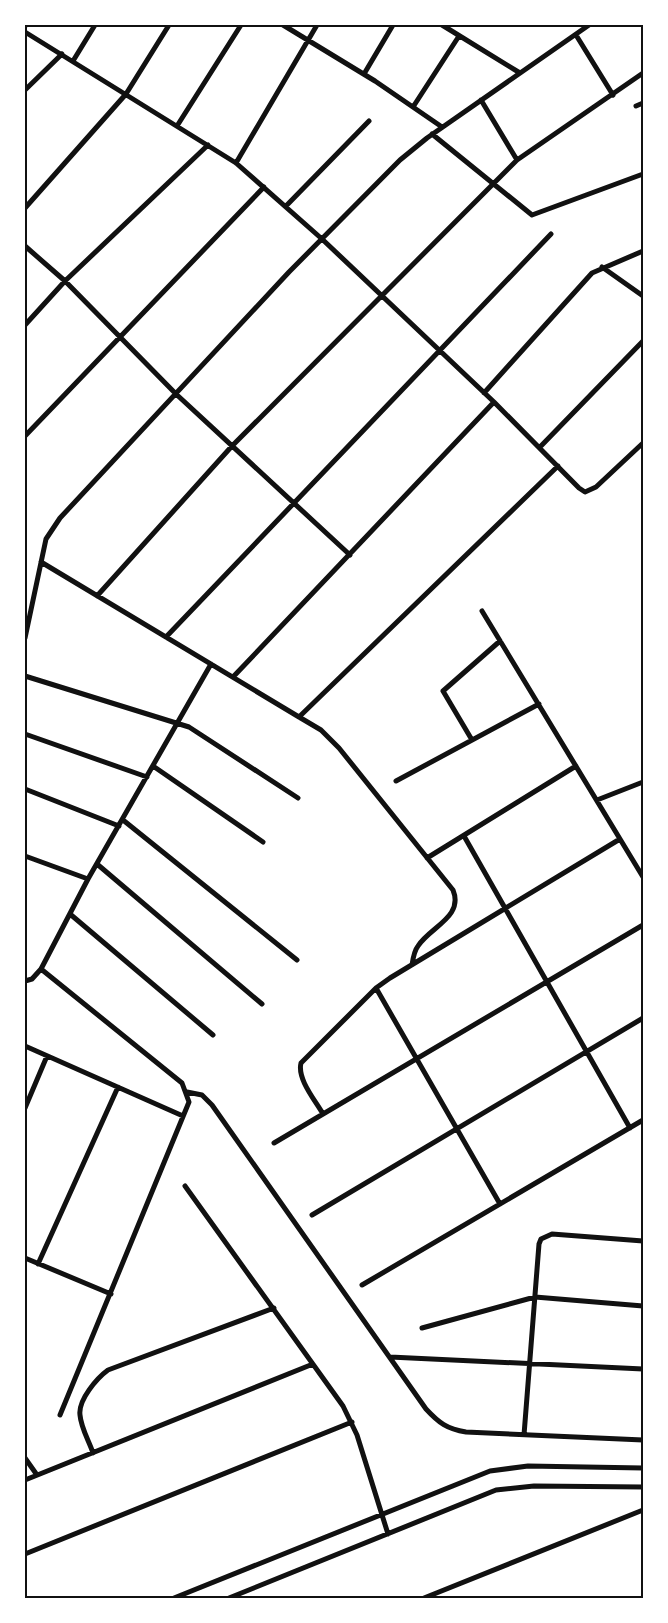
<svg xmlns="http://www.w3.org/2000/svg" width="668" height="1623" viewBox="0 0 668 1623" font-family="'DejaVu Sans',sans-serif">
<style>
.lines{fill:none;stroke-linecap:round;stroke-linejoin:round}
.minor{stroke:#111;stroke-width:5}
.neatline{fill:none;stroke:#111;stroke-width:2}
</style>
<rect width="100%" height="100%" fill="#fff"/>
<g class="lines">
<path class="minor" d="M283,25L375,81L442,127
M442,25L520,73
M25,26L26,25
M25,32L236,163L322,239L494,402L579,488L585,492L596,487L643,443
M576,35L613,95
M73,61L95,25
M364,74L393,25
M25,90L62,54
M481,100L517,160
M636,106L643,103
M413,107L459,36
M177,126L241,25
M432,134L532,215L643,174
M236,163L317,25
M286,206L369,121
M25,208L126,94L169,25
M25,246L65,281L176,394L350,555
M602,267L643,296
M25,325L65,281L208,145
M484,393L592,273L643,251
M25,436L264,187
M540,447L643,341
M41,562L299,717L321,730L339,748L453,890C464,917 430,927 418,946C414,951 413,958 412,965
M97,596L232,446L517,160L643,73
M482,611L643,877
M166,637L551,234
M25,638L46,539L60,518L289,272L400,160L427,138L589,25
M25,676L189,727L298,798
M233,677L494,402
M299,717L558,466
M25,734L147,777
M472,740L443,691L500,641
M153,766L263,842
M396,781L539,704
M25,789L119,826
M597,800L643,782
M123,820L297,960
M464,836L630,1128
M25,856L88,879L211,664
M427,858L576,766
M97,864L262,1004
M70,914L213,1035
M41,969L182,1083L189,1102L60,1415
M25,981L32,979L41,969L88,879
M376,988L500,1204
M25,1046L183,1116
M187,1092L202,1095L212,1105L426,1409C439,1423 447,1429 466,1432L643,1440
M25,1108L47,1056
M323,1114C315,1100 297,1079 301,1063L376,988L390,978L620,839
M274,1143L643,925
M185,1186L343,1406L357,1435L388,1534
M312,1215L643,1018
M25,1258L111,1294
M38,1264L118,1087
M362,1285L643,1120
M422,1328L535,1297L643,1306
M390,1357L643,1369
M524,1435L539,1244L541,1239L552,1234L643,1241
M93,1453C89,1441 81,1428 80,1415C78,1400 97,1378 108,1370L274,1308
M25,1458L37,1475
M25,1480L313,1364
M25,1554L352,1422
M174,1598L490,1471L528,1466L643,1468
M229,1598L496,1490L534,1486L643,1487
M424,1598L643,1510"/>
</g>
<rect width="668" height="1623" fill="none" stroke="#ffffff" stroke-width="52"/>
<rect x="26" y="26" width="616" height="1571" class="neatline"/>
</svg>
